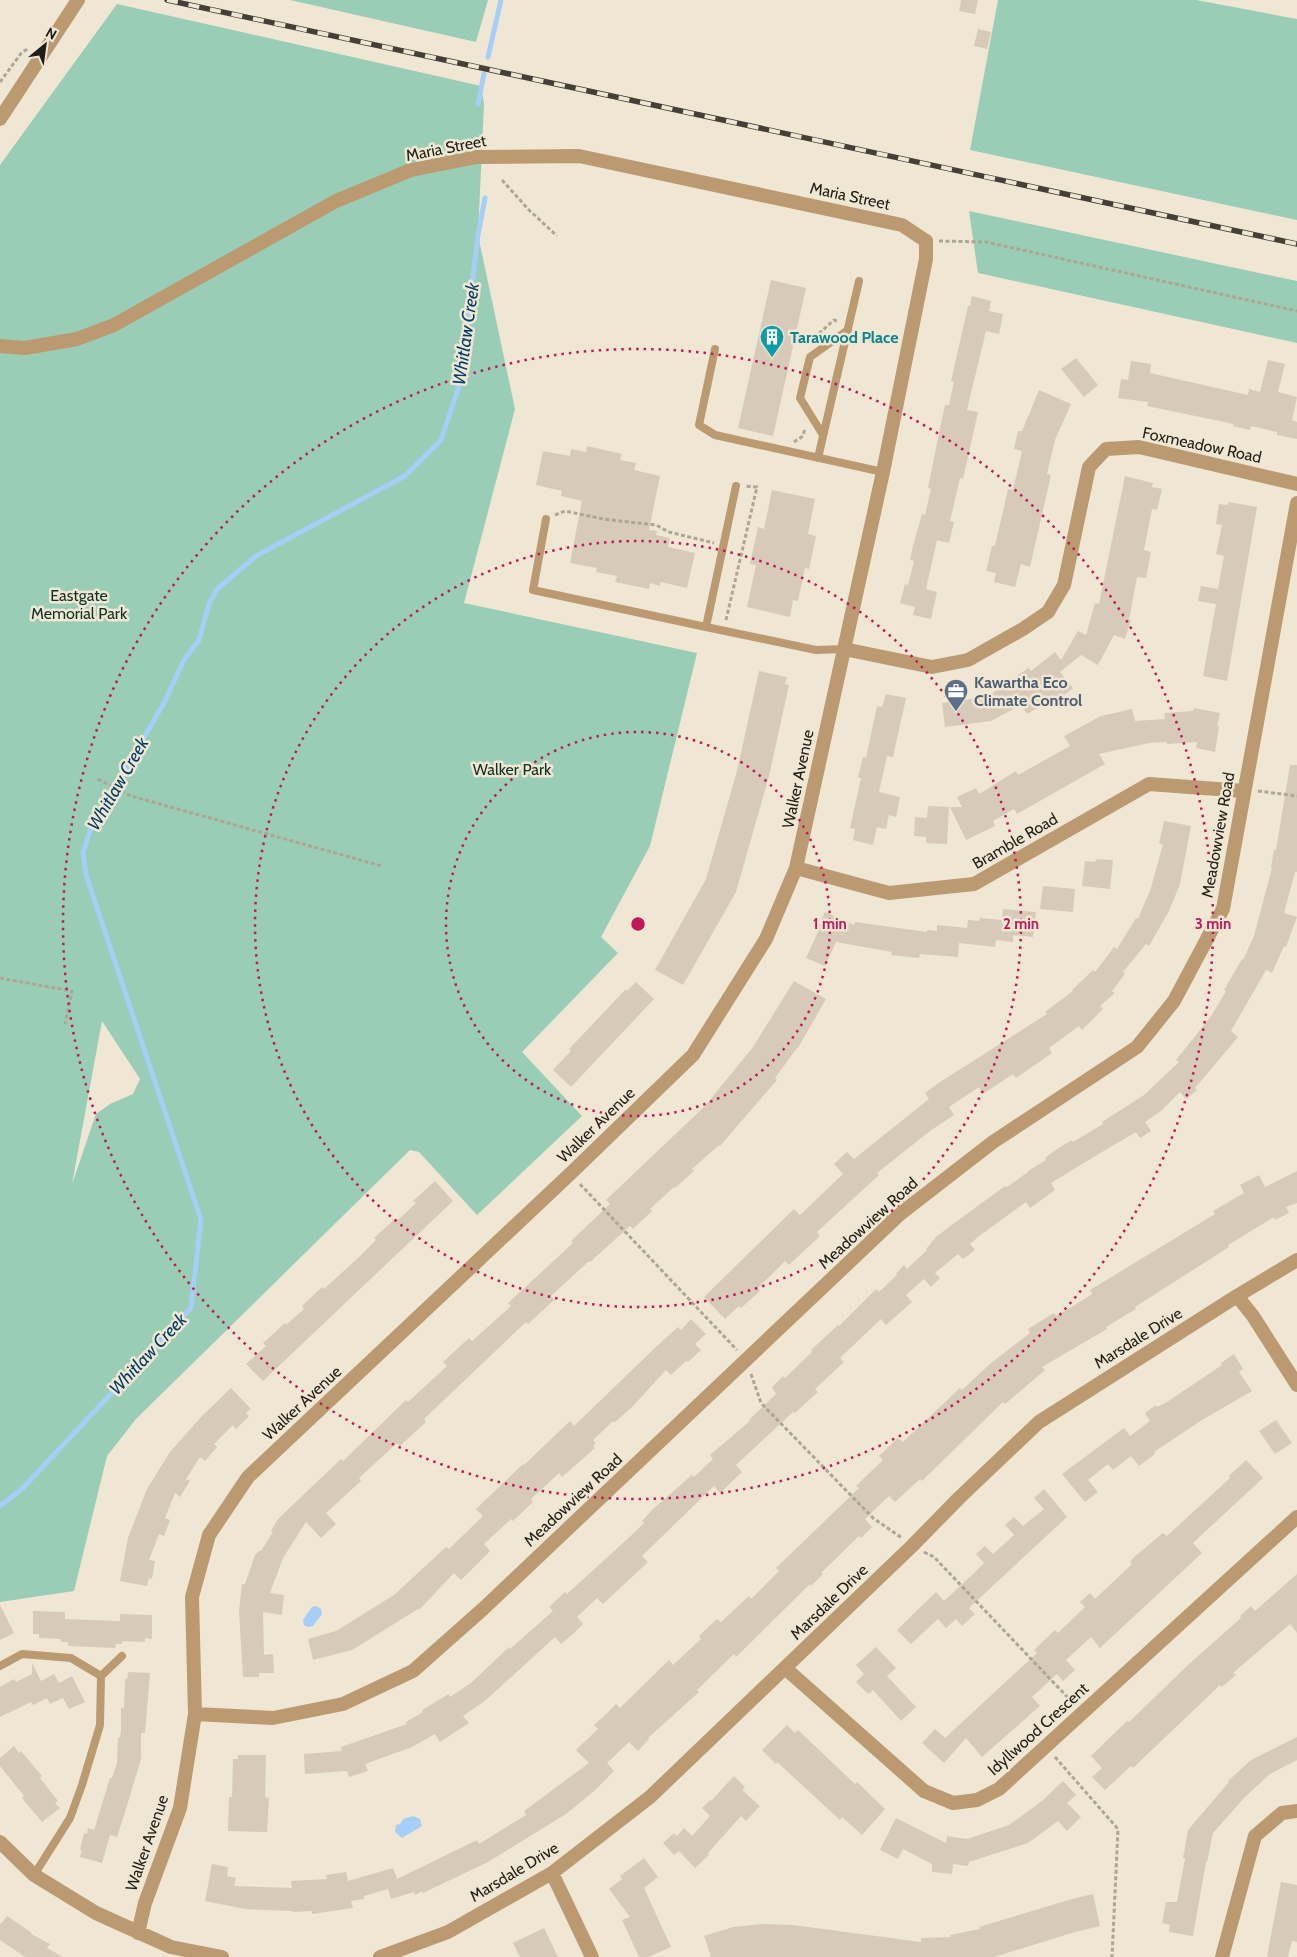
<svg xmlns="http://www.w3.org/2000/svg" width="1297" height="1957" viewBox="0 0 1297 1957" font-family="Cabin,sans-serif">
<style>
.green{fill:#99cdb5;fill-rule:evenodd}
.water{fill:#a6cef7}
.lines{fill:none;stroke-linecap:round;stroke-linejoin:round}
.stream{stroke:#a6cef7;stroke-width:5}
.building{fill:#d7cab8}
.path{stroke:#aca696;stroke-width:3;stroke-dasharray:4 2.5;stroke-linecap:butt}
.service{stroke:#bb9a72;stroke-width:8}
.minor{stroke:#bb9a72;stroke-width:14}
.tertiary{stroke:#bb9a72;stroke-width:14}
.rail-casing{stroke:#444037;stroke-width:5.5}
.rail{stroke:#efe7d3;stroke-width:4;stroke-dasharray:11;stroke-linecap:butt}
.ring{fill:none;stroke:#c2185b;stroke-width:2.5;stroke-dasharray:2.5 5}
.labels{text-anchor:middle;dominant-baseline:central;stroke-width:5;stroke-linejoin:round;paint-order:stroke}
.street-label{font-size:16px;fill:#211e17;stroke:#efe7d3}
.culture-label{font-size:16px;font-weight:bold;fill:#0d838f;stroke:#efe7d3;text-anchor:start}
.park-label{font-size:16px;fill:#0f3224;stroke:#efe7d3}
.service-label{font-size:16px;font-weight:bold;fill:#4e5e75;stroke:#efe7d3;text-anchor:start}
.water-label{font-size:18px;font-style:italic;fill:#033c69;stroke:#efe7d3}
.centre{fill:#c2185b;stroke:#efe7d3;stroke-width:2.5}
.ring-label{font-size:15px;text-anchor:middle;font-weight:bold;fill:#c2185b;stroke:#efe7d3;stroke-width:5;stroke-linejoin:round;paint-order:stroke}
</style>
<rect width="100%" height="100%" fill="#efe7d3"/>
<path class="green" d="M290,0H488L476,42Z
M998,0H1196L1297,19V220L970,150Z
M117,4L481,86L484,104L478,235L515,409L464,603L697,653L650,846L601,937L618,953L522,1052L582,1116L477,1215L419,1152L410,1150L136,1419L107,1456L74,1591L0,1602V165ZM102,1021L140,1079L133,1094L110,1104L96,1114L72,1184Z
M969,211L1297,281V343L978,273Z"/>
<path class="water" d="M316,1606L321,1609L322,1614L313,1626L308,1627L304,1625L303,1620L312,1607Z
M413,1816L420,1819L422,1826L402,1838L395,1832L396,1825L400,1824L403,1819Z"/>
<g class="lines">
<path class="stream" d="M488,57L501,0
M478,104L484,74
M0,1506L22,1489L191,1308L201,1220L86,875L83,853L90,831L164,703L184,660L199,640L209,604L217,589L256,556L405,476L441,440L460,383L478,235L485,198"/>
</g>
<path class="building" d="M961,0H978L975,14L959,11Z
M978,29L991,32L987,49L974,46Z
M771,280L806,288L773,436L738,428Z
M972,296L991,301L989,311L1003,314L999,334L986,331L967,410L978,412L963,479L960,478L950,521L954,522L949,543L937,540L926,589L937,592L931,619L913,615L915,607L900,603L905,584L908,585L914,561L910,560L913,546L922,514L925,515L931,489L928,488L941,423L945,405H949L954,382L951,381L968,306H970Z
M1076,358L1098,385L1084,397L1061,369Z
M1268,360L1285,364L1278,392L1297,397L1292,420L1297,422V439L1277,435V432L1251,426L1250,430L1233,426L1234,424L1147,406L1148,402L1118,398L1121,379L1128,380L1131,361L1151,364L1150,373L1248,395L1249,389L1260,392Z
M1039,390L1071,404L1055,440L1047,474L1051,475L1030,567L1021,564L1015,587L994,582L996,573L986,571L992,546H995L1008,489L1013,490L1022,451L1014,449L1018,431H1022Z
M587,446L622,454L620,460L636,463L634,470L660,476L649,530L657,531L656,535L670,538L668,547L695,553L687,588L661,582L660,586L650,583L649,589L615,582L617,576L596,572L597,568L570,563L582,501L561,496L562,491L536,485L543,451L570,456L571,449L586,452Z
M1125,476L1153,483L1152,487L1162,489L1157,510L1152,509L1144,550L1151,552L1146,578L1137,577L1129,620H1131L1125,639L1114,635L1098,665L1081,655L1060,672L1073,688L1058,700L1056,697L1027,714L1021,705L991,721L945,727L942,703L985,697L1017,679L1015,677L1029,668L1031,671L1055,652L1061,660L1078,631L1086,635L1095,603L1099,604Z
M772,490L815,499L808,534L816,536L809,569L805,568L798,601L793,600L790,617L747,607L756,565L750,564L758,527L764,529Z
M1229,502L1257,507L1227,681L1203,676L1216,604L1198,601L1201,586L1218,589L1224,556L1216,554L1222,525L1216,524L1219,504L1228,505Z
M759,671L787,677L785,684L789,685L769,776L736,892L683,985L655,970L706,879L737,771Z
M886,694L906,698L893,757L887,756L879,792L900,797L896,817L889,815L886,829L877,827L873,845L853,840L855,829L850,828L861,778L858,777L863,757L866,758L877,706L882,707Z
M1194,708L1220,713L1217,726H1219L1215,752L1196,748L1197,742L1167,744L1166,742L1149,743L1099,754L1105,764L1017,814L1014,809L993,821L995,826L966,840L950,807H962L957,797L976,788L979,794L1016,771L1018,775L1070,746L1064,736L1101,716L1132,709L1135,721L1165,719L1164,713L1193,711Z
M1290,765H1297V872H1295L1284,913L1297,917L1286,947L1284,946L1272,973L1266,970L1231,1031L1238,1037L1195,1088L1197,1090L1186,1099L1180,1092L1161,1111L1145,1122L1151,1131L1140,1138L1136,1132L1102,1152L1051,1183L1055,1190L1030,1208L1026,1202L978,1237L970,1244L975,1250L963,1259L958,1254L935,1273L940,1278L931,1287L924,1279L906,1295L912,1302L886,1325L881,1319L840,1358L844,1362L815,1389L818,1392L795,1413L793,1412L736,1465L742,1472L720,1493L714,1486L642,1556L648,1562L603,1604L597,1598L577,1617L583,1624L574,1633L561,1644L555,1637L486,1700L463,1716L469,1723L440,1742L435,1734L412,1747L365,1764L368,1771L349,1777L347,1771L305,1774L304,1754L342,1751L341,1747L407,1724L406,1722L423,1712L422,1710L449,1694L450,1697L471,1683L509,1647L510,1649L553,1611L549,1607L565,1592L567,1594L635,1532L644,1523L642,1521L653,1509L692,1475L694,1477L713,1459L710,1455L750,1421L749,1420L776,1394L772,1387L783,1376L785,1378L812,1352L811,1350L838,1325L839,1326L876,1289L879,1292L897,1275L896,1274L904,1265L907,1269L927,1250L926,1249L936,1237L949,1227L1005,1186L1007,1187L1028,1172V1171L1046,1160L1045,1158L1057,1149L1072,1140L1073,1142L1103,1124L1102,1122L1144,1095L1179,1062L1176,1060L1212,1015L1226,991L1224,990L1242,959L1243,960L1254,936L1272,868L1271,867L1274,850H1276Z
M928,806L949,807L947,844L926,843V837L914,836L915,817L927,818Z
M1164,821L1191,826L1180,884L1169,911L1149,946L1146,944L1123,972L1125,974L1112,991L1115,993L1100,1006L1103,1009L1082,1030L1079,1026L1049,1048L1052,1053L1016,1078L1013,1074L983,1094L979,1087L949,1107L954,1115L930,1131L877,1173L879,1175L817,1232L820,1236L789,1265L785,1261L758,1288L760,1291L741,1308L739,1306L725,1319L704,1297L794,1209L800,1215L843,1174L834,1164L847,1152L854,1159L929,1099L925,1093L937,1084L1047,1014L1045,1012L1073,991L1072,990L1093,970L1095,972L1114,947L1117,949L1136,918L1138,919L1151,888L1163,844H1159Z
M1096,859L1113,860L1110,889L1082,886L1085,861L1095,862Z
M1043,886L1075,889L1073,912L1040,909Z
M1003,909L1036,912L1033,937L1013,935V942L996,940L995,947L959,943L958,957L920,954L919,958L891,955L892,952L836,942L825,966L806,958L819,930L817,929L825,912L854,925L855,922L927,932V930L937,931V925L967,928L968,920L979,921L980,918L1002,920Z
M794,981L826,999L798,1048H797L775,1078L777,1080L720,1146L719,1145L692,1169L694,1171L675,1188L674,1187L650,1209L652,1211L633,1229L630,1226L590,1262L589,1261L551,1296L554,1300L528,1324L526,1322L424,1419L426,1422L400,1446L397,1443L359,1478L361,1481L326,1513L336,1524L321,1538L306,1522L283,1558L270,1593L284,1595L282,1615L263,1612L264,1655L273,1654L274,1673H259V1677H243L239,1611L242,1584H245L255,1555L259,1551H261L273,1532L271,1531L278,1519L341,1459L343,1461L406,1400L408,1402L447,1366L443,1362L469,1338L472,1341L511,1306L508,1303L573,1243L571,1241L610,1204L606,1200L705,1106L753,1047Z
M636,982L654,999L571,1087L553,1070L571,1051L569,1049L589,1028L626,989L627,991Z
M1297,1171V1203L1286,1207L1289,1213L1275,1220L1274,1217L1228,1245L1229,1247L1135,1307L1136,1309L1106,1327L1107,1329L1042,1367L1045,1370L1005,1404L1003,1402L922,1481L920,1479L895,1502L889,1496L865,1519L872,1527L861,1538L859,1536L821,1573L823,1574L811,1586L810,1584L736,1657L734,1654L697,1690L699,1692L648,1738L649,1739L638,1751L629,1742L607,1763L614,1771L594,1791L566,1814L488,1862L423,1893L422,1891L415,1895L414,1892L391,1899L388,1889L364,1896V1899L351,1901L353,1908L312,1914V1911L293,1912V1911L245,1909L205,1901L212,1864L228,1867L227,1876L236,1878L234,1886L292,1888L291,1881L327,1879L326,1875L346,1872L348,1881L393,1868L397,1879L477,1840L479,1844L526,1815L524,1811L589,1763L576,1750L598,1729L594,1725L603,1717L616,1704L620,1708L669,1660L673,1665L701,1639L699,1636L717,1619L721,1622L749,1596L751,1599L779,1571L776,1568L859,1488L856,1486L883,1460L879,1456L898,1438L903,1442L960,1388L962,1390L991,1363L1030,1333L1028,1329L1054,1313L1056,1316L1075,1305L1092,1294L1090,1290L1215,1214L1213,1211L1244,1193L1240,1185L1259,1175L1265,1187Z
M435,1181L453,1201L263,1381L246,1364L266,1346L263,1343L285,1323L286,1325L304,1309L302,1306L322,1287L324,1289L358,1258L376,1240L374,1238L396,1218L398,1220L416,1203L413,1201Z
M691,1319L706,1334L695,1344L701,1350L688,1362L686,1361L671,1375L666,1370L632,1407L614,1423L613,1421L593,1440L596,1443L593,1446L595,1448L562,1477L559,1473L531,1499L533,1502L513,1521L511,1519L484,1544L490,1551L461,1580L454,1573L419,1610L418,1609L352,1650L313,1660L308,1639L336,1631L394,1595L446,1547L449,1549L483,1516L476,1509L523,1464L524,1465L570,1421L574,1426L658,1345L678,1327L681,1330Z
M1234,1354L1243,1369L1239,1372L1252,1391L1202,1420L1154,1452L1155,1454L1139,1466L1131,1456L1113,1470L1108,1464L1088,1480L1098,1492L1085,1502L1062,1474L1124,1428L1130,1436L1150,1421L1145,1413L1156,1405L1157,1407L1167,1402L1222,1365L1221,1363Z
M231,1388L251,1409L246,1413L249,1416L236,1429L233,1425L214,1444L217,1447L205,1461L200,1457L186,1479L190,1481L180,1497L175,1493L165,1518L170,1520L164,1536L159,1534L149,1560L155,1561L152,1579L149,1578L147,1586L120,1581L128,1538L147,1489L170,1452L202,1416Z
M1276,1420L1292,1443L1275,1454L1259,1431Z
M1246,1460L1263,1478L1193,1543L1202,1553L1100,1648L1091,1637L1066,1660L1075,1670L1063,1681L1057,1674L1032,1697L1040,1706L982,1757L966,1738L944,1763L922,1743L935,1729L945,1738L1037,1653L1034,1650L1055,1630L1058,1633L1085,1607L1080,1602L1090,1593L1095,1599L1132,1564L1130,1562L1133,1558L1163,1533L1167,1536L1230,1478L1229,1476Z
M1044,1489L1067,1517L969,1608L975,1614L962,1626L956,1619L946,1628L938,1619L911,1644L897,1630L936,1592L944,1601L971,1576L984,1563L976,1554L985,1546L993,1554L1014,1535L1005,1525L1014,1517L1023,1526L1044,1509L1034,1498Z
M1297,1574V1633L1290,1624L1233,1673L1236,1675L1222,1687L1220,1685L1133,1768L1131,1766L1105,1790L1092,1777L1102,1768L1091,1756L1127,1721L1129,1722L1155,1697L1189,1664L1241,1618L1240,1616L1251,1606L1255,1611Z
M0,1605L14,1633L0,1640Z
M33,1611L65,1612V1619L120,1621V1614L152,1615V1639L145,1638V1642L122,1641V1644H116L115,1648L68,1646V1642H61V1639L39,1638V1634H33Z
M876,1647L896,1668L887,1676L916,1707L901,1721L873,1690L868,1694L856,1682L864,1674L856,1665Z
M32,1663L41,1681L54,1674L59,1683L72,1676L85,1702L69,1709L63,1698L50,1704L47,1698L33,1705L31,1702L0,1717V1687L14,1679L16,1682L32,1674Z
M128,1672L150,1673L145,1733H141V1759L126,1809L117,1837L110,1835L102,1863L80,1857L82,1850H80L84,1833L87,1834L88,1828L94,1830L110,1778H112L117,1763L118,1737L120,1738L121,1731V1708H124L125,1679H127Z
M787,1725L795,1733L798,1730L855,1784L857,1782L885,1809L862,1835L842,1817L840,1820L777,1762L776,1764L762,1750Z
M1297,1737V1760L1270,1774L1245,1797L1213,1833L1207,1862H1206L1193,1936L1169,1932L1170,1925L1162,1923L1166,1902H1177L1185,1858H1183L1188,1830L1229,1782L1228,1781L1251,1760Z
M14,1746L19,1753L21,1751L42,1776L40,1778L58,1801L55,1803L60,1808L42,1822L22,1798L24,1796L0,1766V1758Z
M238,1755H266L265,1797L269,1798L267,1832L228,1831L229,1797H232L233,1759H238Z
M734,1776L745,1787L742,1790L760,1806L746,1821L741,1816L708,1853L709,1855L695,1868L679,1851L674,1855L663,1843L674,1833L677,1836L684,1828L692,1836L710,1816L702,1808L710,1800L711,1801Z
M1063,1781L1076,1795L1067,1803L1081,1817L1067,1831L1058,1821L1028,1843L969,1862L968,1866L953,1864L952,1874L932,1872V1864L903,1849L898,1859L880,1850L896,1818L946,1843L947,1836L967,1839L1009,1825L1042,1801Z
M644,1858L658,1877L644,1888L671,1947L648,1957H639L622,1920L630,1917L609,1889L622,1879L620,1876Z
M1281,1882L1297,1885V1942L1292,1941L1288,1957H1267Z
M1093,1894L1100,1926L1075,1932L994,1957H711L704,1936L733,1927L763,1924L793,1925L921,1942V1938L951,1937L950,1935L980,1929L979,1927L1072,1899Z
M7,1916L32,1933L31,1934L50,1944L47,1948L63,1957H25L0,1940V1925Z
M544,1928L558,1957H520L513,1943Z"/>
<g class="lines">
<path class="path" d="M0,82L22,52L28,49
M502,180L529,210L557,236
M939,241L986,242L1297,311
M814,338L834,320L839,322
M794,442L803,436L805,428
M555,515L565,511L603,519L656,525L669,532L714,543
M726,620L757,487L745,486
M98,779L131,796L382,866
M1258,791L1297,796
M0,978L72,991L65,1024
M580,1184L737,1350
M751,1374L761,1403L873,1518L902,1538
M924,1552L934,1557L1074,1704
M1055,1757L1118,1829L1112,1957"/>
<path class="service" d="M715,349L699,425L715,435L883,472
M823,435L800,398L810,357L848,330
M818,458L859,281
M736,486L706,627L816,650L844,649
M546,519L533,590L706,627
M0,1666L22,1654L71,1658L101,1676
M34,1875L70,1818L82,1785L100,1725L101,1676L122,1656"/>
<path class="minor" d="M844,649L932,667L968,660L1023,629L1048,612L1064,585L1089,467L1106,449L1139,447L1297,484
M796,868L889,893L974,884L1149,784L1244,791
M1237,1296L1253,1316L1297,1385
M785,1668L924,1791L953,1803L977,1800L999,1789L1297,1517
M195,1714L273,1718L343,1704L413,1671L483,1609L900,1214L993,1142L1137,1047L1174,1001L1223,909L1297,503
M0,1842L34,1875L96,1913L171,1947L222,1957
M552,1873L592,1957
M138,1933L145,1903L180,1808L195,1714L192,1597L209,1535L248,1477L570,1174L693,1055L766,939L796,868L883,472L926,259V241
M380,1957L448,1932L552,1873L650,1797L912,1546L959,1498L1039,1422L1237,1296L1297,1260
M1222,1957L1255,1836L1282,1813L1297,1811"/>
<path class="tertiary" d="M0,119L78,0
M0,346L25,348L77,339L114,325L336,201L411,170L477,157L579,156L902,225L926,241"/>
<defs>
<path id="rail" d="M167,0L1297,244"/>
</defs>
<use href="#rail" class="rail-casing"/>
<use href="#rail" class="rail"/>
</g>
<g class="ring">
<circle cx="638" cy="924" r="192"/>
<circle cx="638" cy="924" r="383"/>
<circle cx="638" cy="924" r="575"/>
</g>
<defs>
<symbol id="building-pin" viewBox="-11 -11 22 30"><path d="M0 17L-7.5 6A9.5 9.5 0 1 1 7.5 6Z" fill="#0f9aa8" stroke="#efe7d3"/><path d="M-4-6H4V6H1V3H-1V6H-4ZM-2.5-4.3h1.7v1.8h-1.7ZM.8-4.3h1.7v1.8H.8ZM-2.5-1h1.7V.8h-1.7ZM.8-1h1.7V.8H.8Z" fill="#fff"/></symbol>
<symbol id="office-pin" viewBox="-11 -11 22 30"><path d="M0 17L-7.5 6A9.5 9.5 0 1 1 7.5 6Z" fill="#5c6f8a" stroke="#efe7d3"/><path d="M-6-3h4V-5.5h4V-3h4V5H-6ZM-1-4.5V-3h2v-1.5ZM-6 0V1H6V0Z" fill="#fff"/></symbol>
</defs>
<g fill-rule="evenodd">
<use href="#building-pin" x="758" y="323" width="28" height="38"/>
<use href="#office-pin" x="942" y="677" width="28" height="38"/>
</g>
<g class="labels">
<g class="street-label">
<text transform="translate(446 148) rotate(-11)">Maria Street</text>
<text transform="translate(850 196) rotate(12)">Maria Street</text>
<text transform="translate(1202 445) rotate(12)">Foxmeadow Road</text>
<text transform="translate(798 779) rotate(-78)">Walker Avenue</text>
<text transform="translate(1218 835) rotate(-80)">Meadowview Road</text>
<text transform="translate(1015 841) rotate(-30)">Bramble Road</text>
<text transform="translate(596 1125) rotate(-44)">Walker Avenue</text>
<text transform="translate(868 1223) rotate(-42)">Meadowview Road</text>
<text transform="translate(1138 1338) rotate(-32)">Marsdale Drive</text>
<text transform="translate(302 1403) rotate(-43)">Walker Avenue</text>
<text transform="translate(573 1500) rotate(-43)">Meadowview Road</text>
<text transform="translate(829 1602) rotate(-44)">Marsdale Drive</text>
<text transform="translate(1038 1729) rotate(-42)">Idyllwood Crescent</text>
<text transform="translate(147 1843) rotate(-71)">Walker Avenue</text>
<text transform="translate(514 1872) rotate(-31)">Marsdale Drive</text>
</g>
<g class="culture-label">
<text x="790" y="337">Tarawood Place</text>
</g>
<g class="park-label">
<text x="79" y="595">Eastgate<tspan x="79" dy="18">Memorial Park</tspan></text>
<text x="512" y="769">Walker Park</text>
</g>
<g class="service-label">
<text x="974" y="682">Kawartha Eco<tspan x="974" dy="18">Climate Control</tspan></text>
</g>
<g class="water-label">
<text transform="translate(466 334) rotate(-82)">Whitlaw Creek</text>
<text transform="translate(118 784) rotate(-60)">Whitlaw Creek</text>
<text transform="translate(148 1354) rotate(-47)">Whitlaw Creek</text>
</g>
</g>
<circle cx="638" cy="924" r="8" class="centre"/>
<g class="ring-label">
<text x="830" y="929">1 min</text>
<text x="1021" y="929">2 min</text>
<text x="1213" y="929">3 min</text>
</g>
<g transform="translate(45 45) rotate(29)" stroke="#efe7d3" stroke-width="4" paint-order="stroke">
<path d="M0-4L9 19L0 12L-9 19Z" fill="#211e17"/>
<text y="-8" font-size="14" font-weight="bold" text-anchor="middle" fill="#211e17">N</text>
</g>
</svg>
